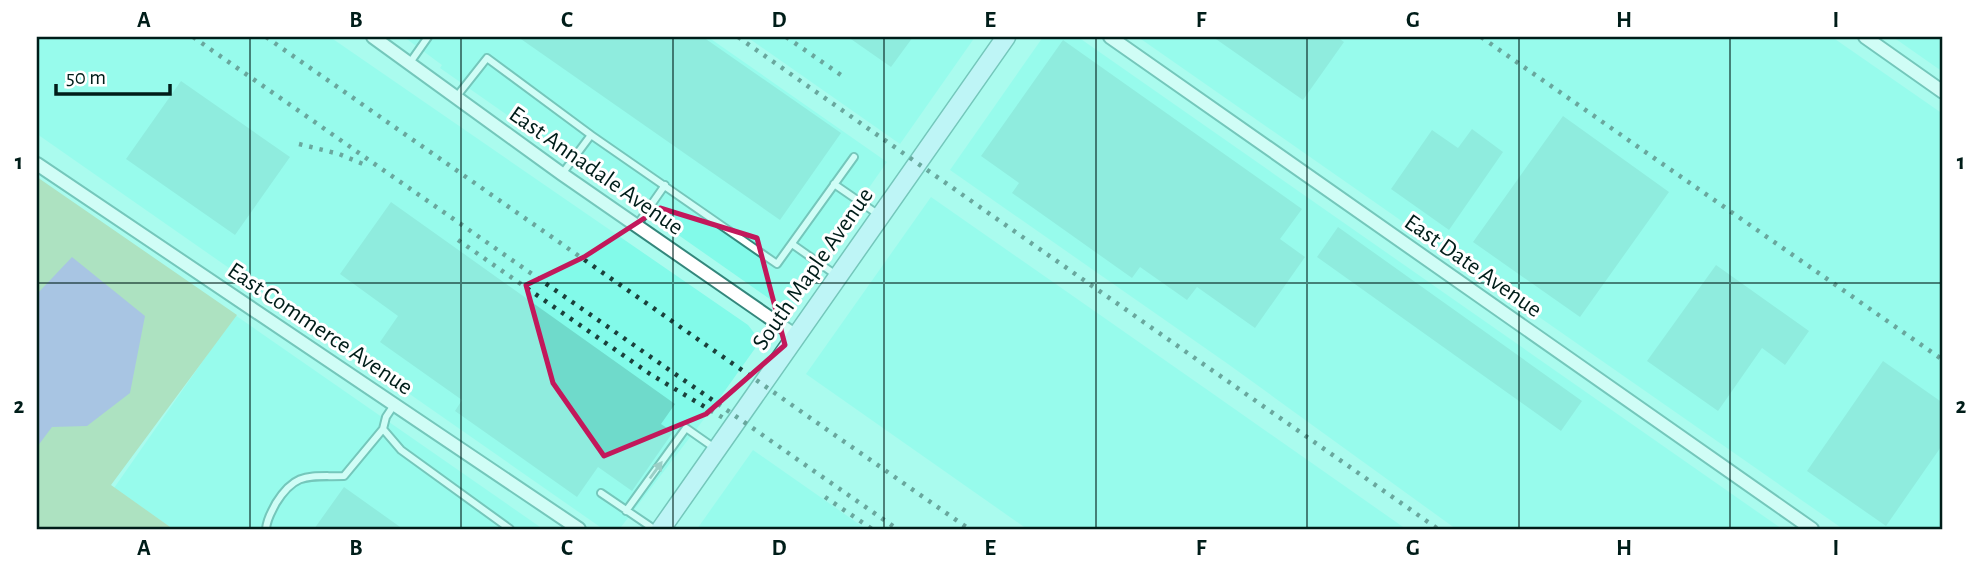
<svg xmlns="http://www.w3.org/2000/svg" width="1980" height="566" viewBox="0 0 1980 566" font-family="'Alegreya Sans',sans-serif">
<style>
.built{fill:#82fae9}
.green{fill:#b1c489}
.water{fill:#a684d5}
.building{fill:#6fdacb}
.lines{fill:none;stroke-linecap:round;stroke-linejoin:round}
.lane-casing{stroke:#34877c;stroke-width:10}
.street-casing{stroke:#34877c;stroke-width:16}
.secondary-casing{stroke:#34877c;stroke-width:21}
.lane{stroke:#fff;stroke-width:6}
.street{stroke:#fff;stroke-width:12}
.secondary{stroke:#d8edfe;stroke-width:18}
.rail{stroke:#1b403b;stroke-width:4.5;stroke-dasharray:3.5 7;stroke-linecap:butt}
.oneway{fill:#8c9998}
.marked{fill:none;stroke:#c2185b;stroke-width:5;stroke-linejoin:round}
.grid{fill:none;stroke:#001d19;stroke-width:2;stroke-opacity:0.55}
.labels{text-anchor:middle;dominant-baseline:central;stroke-width:6;stroke-linejoin:round;paint-order:stroke}
.street-label{font-size:24px;fill:#001d19;stroke:#fff}
.neatline{fill:none;stroke:#001d19;stroke-width:2.5}
.grid-label{font-size:23px;text-anchor:middle;font-weight:bold;fill:#001d19}
</style>
<rect width="100%" height="100%" fill="#aafbee"/>
<path class="built" d="M37,37H330L748,325L755,334L756,347L714,406L621,527L603,529L37,134Z
M404,37H708L887,162L784,309L440,68L442,65Z
M747,37H975L900,144Z
M1043,37H1078L1782,529H1456L1228,364L950,170Z
M1138,37H1832L1943,114V529H1843Z
M1893,37H1943V72Z
M931,197L1209,391L1406,529H1027L806,374Z
M235,315L543,529H173L114,488Z
M753,450L866,529H697Z"/>
<path class="green" d="M37,177L237,315L111,485L173,529H37Z"/>
<path class="water" d="M72,257L145,316L130,393L87,426L52,427L37,447V294Z"/>
<path class="building" d="M518,37H703L841,133L780,220Z
M848,37H913L891,67Z
M1213,37H1337L1344,42L1303,100Z
M1063,40L1302,209L1280,239L1305,257L1255,328L1197,287L1187,300L1140,267L1132,278L1012,193L1019,183L981,156Z
M181,81L290,157L235,235L126,159Z
M1563,116L1669,192L1580,317L1473,242Z
M1472,129L1503,152L1449,230L1391,189L1432,130L1458,148Z
M391,202L675,404L661,424L673,432L632,491L598,467L577,497L455,411L462,400L380,342L398,316L340,274Z
M1338,227L1582,401L1561,431L1317,257Z
M1716,265L1809,331L1785,365L1762,348L1718,411L1647,361Z
M1883,361L1943,403V444L1886,526L1807,471Z
M344,487L403,529H314Z"/>
<g class="lines">
<defs>
<path id="lane" d="M409,64L428,37
M457,96L487,58L591,135L777,264L854,157
M562,174L591,135
M834,184L879,215
M637,225L665,185
M792,244L836,275
M394,405L386,417L383,429L401,450L510,529
M601,493L654,529
M626,511L686,428L716,449
M266,529C267,518 271,513 276,503C296,471 309,477 344,476L383,429"/>
<path id="street" d="M373,37L562,174L796,336
M1110,37L1812,529
M1865,37L1943,92
M37,164L579,529"/>
<path id="secondary" d="M661,529L1006,37"/>
</defs>
<use href="#lane" class="lane-casing"/>
<use href="#street" class="street-casing"/>
<use href="#secondary" class="secondary-casing"/>
<use href="#lane" class="lane"/>
<use href="#street" class="street"/>
<use href="#secondary" class="secondary"/>
<path class="rail" d="M193,37L897,529
M266,37L969,529
M738,37L1438,529
M786,37L841,75
M1481,37L1943,360
M299,144L339,154L363,164
M458,240L650,374L725,419
M825,497L872,529"/>
</g>
<defs><path id="oneway-solid" d="M-6-.8H1V-3.2L6.5 0L1 3.2V.8H-6Z" transform="scale(1.75)"/></defs>
<use class="oneway" href="#oneway-solid" transform="translate(656 470) rotate(-54)"/>
<path d="M0 0H1980V566H0ZM660,208L757,238L785,345L706,414L604,456L553,383L526,285L584,257Z" fill="#aafbee" fill-opacity=".55" fill-rule="evenodd"/>
<path class="marked" d="M660,208L757,238L785,345L706,414L604,456L553,383L526,285L584,257Z"/>
<path class="grid" d="M250,37V529M461,37V529M673,37V529M884,37V529M1096,37V529M1307,37V529M1519,37V529M1730,37V529M37,283H1943"/>
<g class="labels">
<g class="street-label">
<text transform="translate(596 171) rotate(35)">East Annadale Avenue</text>
<text transform="translate(1473 266) rotate(35)">East Date Avenue</text>
<text transform="translate(813 269) rotate(-55)">South Maple Avenue</text>
<text transform="translate(320 329) rotate(34)">East Commerce Avenue</text>
</g>
</g>
<rect width="1980" height="566" fill="none" stroke="#ffffff" stroke-width="77"/>
<path d="M56 84v10h114v-10" fill="none" stroke="#001d19" stroke-width="3.5"/>
<text x="66" y="84" font-size="21" fill="#001d19" stroke="#ffffff" stroke-width="5" paint-order="stroke">50 m</text>
<rect x="38" y="38" width="1903" height="490" class="neatline"/>
<g class="grid-label">
<text x="144" y="27">A</text>
<text x="356" y="27">B</text>
<text x="567" y="27">C</text>
<text x="779" y="27">D</text>
<text x="990" y="27">E</text>
<text x="1201" y="27">F</text>
<text x="1413" y="27">G</text>
<text x="1624" y="27">H</text>
<text x="1836" y="27">I</text>
<text x="19" y="169">1</text>
<text x="1961" y="169">1</text>
<text x="19" y="413">2</text>
<text x="1961" y="413">2</text>
<text x="144" y="555">A</text>
<text x="356" y="555">B</text>
<text x="567" y="555">C</text>
<text x="779" y="555">D</text>
<text x="990" y="555">E</text>
<text x="1201" y="555">F</text>
<text x="1413" y="555">G</text>
<text x="1624" y="555">H</text>
<text x="1836" y="555">I</text>
</g>
</svg>
